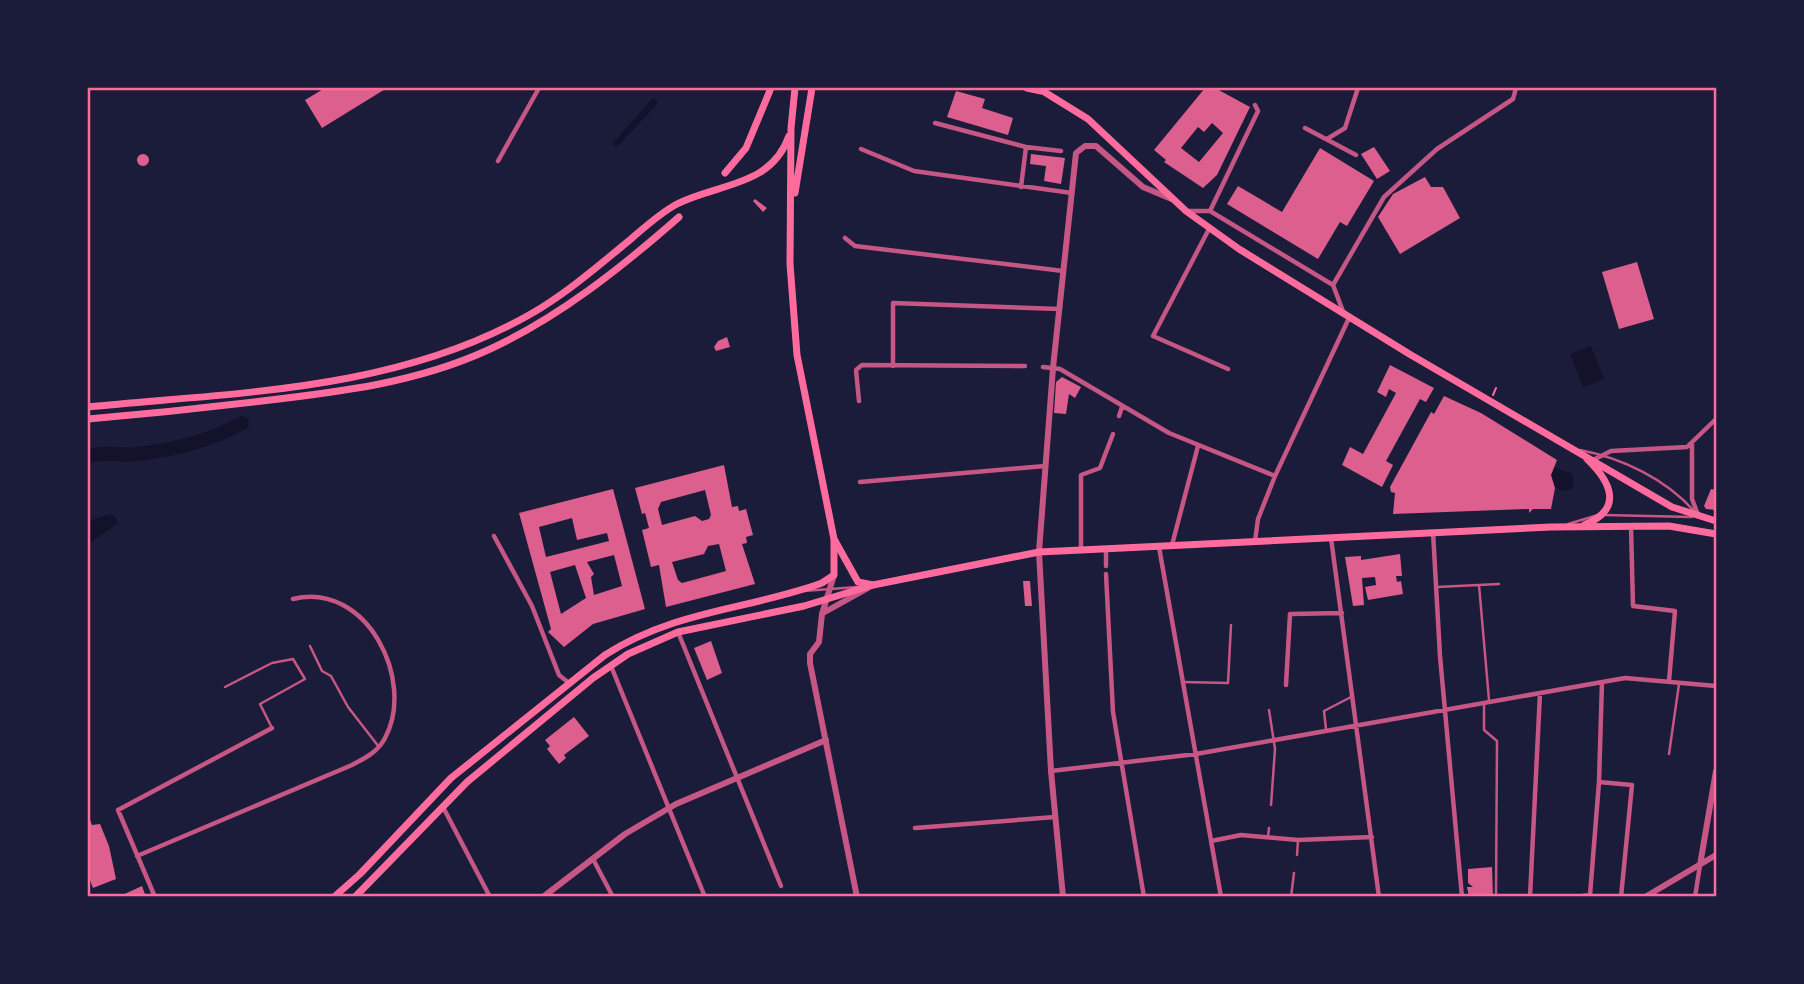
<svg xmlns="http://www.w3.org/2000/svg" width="1804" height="984" viewBox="0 0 1804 984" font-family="Figtree,sans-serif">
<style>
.water{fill:#12122b}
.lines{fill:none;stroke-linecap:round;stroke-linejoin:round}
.river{stroke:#12122b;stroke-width:14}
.building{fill:#dd5f8e;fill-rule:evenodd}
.path{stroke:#ff6b9d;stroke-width:2}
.service{stroke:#c65784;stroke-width:2.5}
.minor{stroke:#c65784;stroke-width:4.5}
.tertiary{stroke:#c65784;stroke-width:6}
.secondary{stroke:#ff6b9d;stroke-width:7}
.primary{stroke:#ff6b9d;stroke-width:7}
.neatline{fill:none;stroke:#ff6b9d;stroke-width:2.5}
</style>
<rect width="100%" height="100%" fill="#1b1b3a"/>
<path class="water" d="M653,98L658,103L616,148L612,144Z
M1591,346L1604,379L1583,387L1570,354Z
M1553,467L1572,474L1574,483L1571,489L1562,491L1553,486L1551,475Z
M111,514L117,519V524L88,544V521Z"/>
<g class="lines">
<path class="river" d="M88,456C105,451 119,456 137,454C174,450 210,441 242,423"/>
</g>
<path class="building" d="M325,88H387L322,128L305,100Z
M1205,88H1215L1250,107L1217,175L1203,188L1164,162L1166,160L1154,150ZM1212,123L1223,133L1199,162L1181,148L1198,127L1204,132Z
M956,91L985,99L982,108L1013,118L1008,135L947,117Z
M1374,147L1390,171L1377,179L1361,154Z
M1320,148L1374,181L1347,226L1340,222L1318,259L1227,204L1238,186L1282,212Z
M1031,154L1065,158L1061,184L1044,181L1046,166L1030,164Z
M137 160a6 6 0 1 1 12 0a6 6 0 1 1-12 0Z
M1425,177L1431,187H1443L1460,218L1400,254L1378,217L1393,194Z
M755,199L767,208L763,212L753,201Z
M1637,262L1654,319L1619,329L1602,272Z
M727,337L730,347L716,351L714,347L718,341Z
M1390,365L1434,388L1426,402L1420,399L1386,461L1393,465L1382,487L1342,465L1350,447L1363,454L1396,393L1389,389L1386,397L1377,392Z
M1062,377L1081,387L1075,398L1069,394L1066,414L1054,413L1056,382Z
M1444,396L1481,413L1557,460L1551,475L1555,488L1551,509H1533L1529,513V509L1393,514L1395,493L1391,492L1390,487L1431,412L1434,414Z
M724,465L732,507L738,506L739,511L746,509L753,535L746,537L747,543L742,544L755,584L666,607L659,565L651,567L642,530L649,528L645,513L642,514L635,488ZM705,490L711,515L709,519L702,521L695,516L662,525L658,509L661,502ZM719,544L726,571L682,583L678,580L672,562L704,554L708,546Z
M613,489L645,609L593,624L564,647L548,632L551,629L519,513ZM572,518L577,540L607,533L609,541L546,557L539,527ZM614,555L622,586L594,595L591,577L594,574L587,562ZM575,565L586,598L561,614L550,572Z
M1711,489L1716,490V510L1706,509L1704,506Z
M1400,554L1402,576H1396L1397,582L1401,581L1403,594L1368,600L1365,587L1376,585L1375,577L1362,578L1364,605L1353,606L1345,557L1361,556V560Z
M1023,581H1030L1032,606H1025Z
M711,641L722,673L707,680L694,648Z
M574,717L589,736L564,755L566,758L559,764L547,749L550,746L545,740Z
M88,815L92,825L100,824L109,846L116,879L93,888L88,875Z
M1492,867L1493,897H1469L1467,887H1473L1468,883V869Z
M142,886L146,897H118Z"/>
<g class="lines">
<path class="path" d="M1493,395L1496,388"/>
<path class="service" d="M1580,450C1622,458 1666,479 1695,512
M1604,515L1692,517
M1568,524L1598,515
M1479,585L1489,700
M1437,587L1499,584
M804,591L857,587
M310,646L322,671L331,676L348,707L379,747
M1183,682L1228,683L1231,625
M225,687L272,663L293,659L305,679L260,704L272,728
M1484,704V730L1497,741L1496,897
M1269,710L1275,749L1271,805
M1326,729L1324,711L1351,697
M1669,754L1679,684
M1268,837L1269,828
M1297,855L1298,840
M1291,897L1294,873"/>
<path class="minor" d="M935,123L1026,147L1061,151
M1305,128L1356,155
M1327,139L1345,128L1358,88
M861,149L914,171L1072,193
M498,161L539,88
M1021,187L1026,147
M1187,211H1210L1333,285L1344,314
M1210,211L1258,111L1255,105
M1209,229L1153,336L1228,369
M845,238L855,246L1063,271
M1333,285L1384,197L1437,149L1513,99L1516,88
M893,366V303L1059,309
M1043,367L1060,369L1169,433L1275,476
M859,401L856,370L862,365L1025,366
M1119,416L1122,407
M1692,444V499L1698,515
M1593,460L1611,451L1687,447L1716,419
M860,482L1045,466
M1631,527L1633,606L1675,611L1669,681
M1433,532L1440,656L1462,897
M494,536L532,606L559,675L569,683
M1331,538L1379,897
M1255,541L1258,519L1275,476L1349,318
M1172,545L1198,446
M1159,547L1221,897
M1106,549V566
M1081,550V475L1100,468L1113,434
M1106,574L1113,712L1144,897
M678,632L781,886
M611,666L705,897
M1286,685L1290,614L1342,613
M1051,771L1196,754L1625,678L1716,686
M1599,782L1632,785L1621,897
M443,807L490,897
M915,828L1055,817
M1211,841L1241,835L1298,840L1372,837
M137,856L352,765C365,758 378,752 385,738C416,681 367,581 293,599
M593,859L613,897
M1583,896L1590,895L1599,782L1602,682
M155,897L118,810L272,728
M1530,897L1540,693
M1695,897L1700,865"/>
<path class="tertiary" d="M834,575L822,614L819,642L810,654V663L857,897
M823,613L868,588
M1700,865L1716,771
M543,897L625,834L676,804L826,740
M1063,897L1051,771L1039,552L1053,368L1076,153L1085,146H1096L1143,187L1174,200
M1645,897L1716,855"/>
<path class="secondary" d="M334,897L360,874L451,778L605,655C675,610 747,610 822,583L834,575V540
M355,897L467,782L593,678L628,654L678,632L804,606L873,585"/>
<path class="primary" d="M795,88L791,128L790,264L797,355L834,539L858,582L873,585L1039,552L1081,550L1551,527L1669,526L1716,534
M1027,88L1041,91
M1038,88L1088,119L1186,211L1239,249L1411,355L1672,507L1716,521
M725,173L746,148L771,88
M795,193L812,88
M88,407C238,392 395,391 529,315C566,294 598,266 631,239C645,227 660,213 677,204C718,183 771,187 789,136
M88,419C146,414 204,408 262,401C339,392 416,383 488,350C558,318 621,268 679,217
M1584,525C1624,509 1611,482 1587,459"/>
</g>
<rect width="1804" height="984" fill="none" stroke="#1b1b3a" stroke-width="178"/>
<rect x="89" y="89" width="1626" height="806" class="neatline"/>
</svg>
